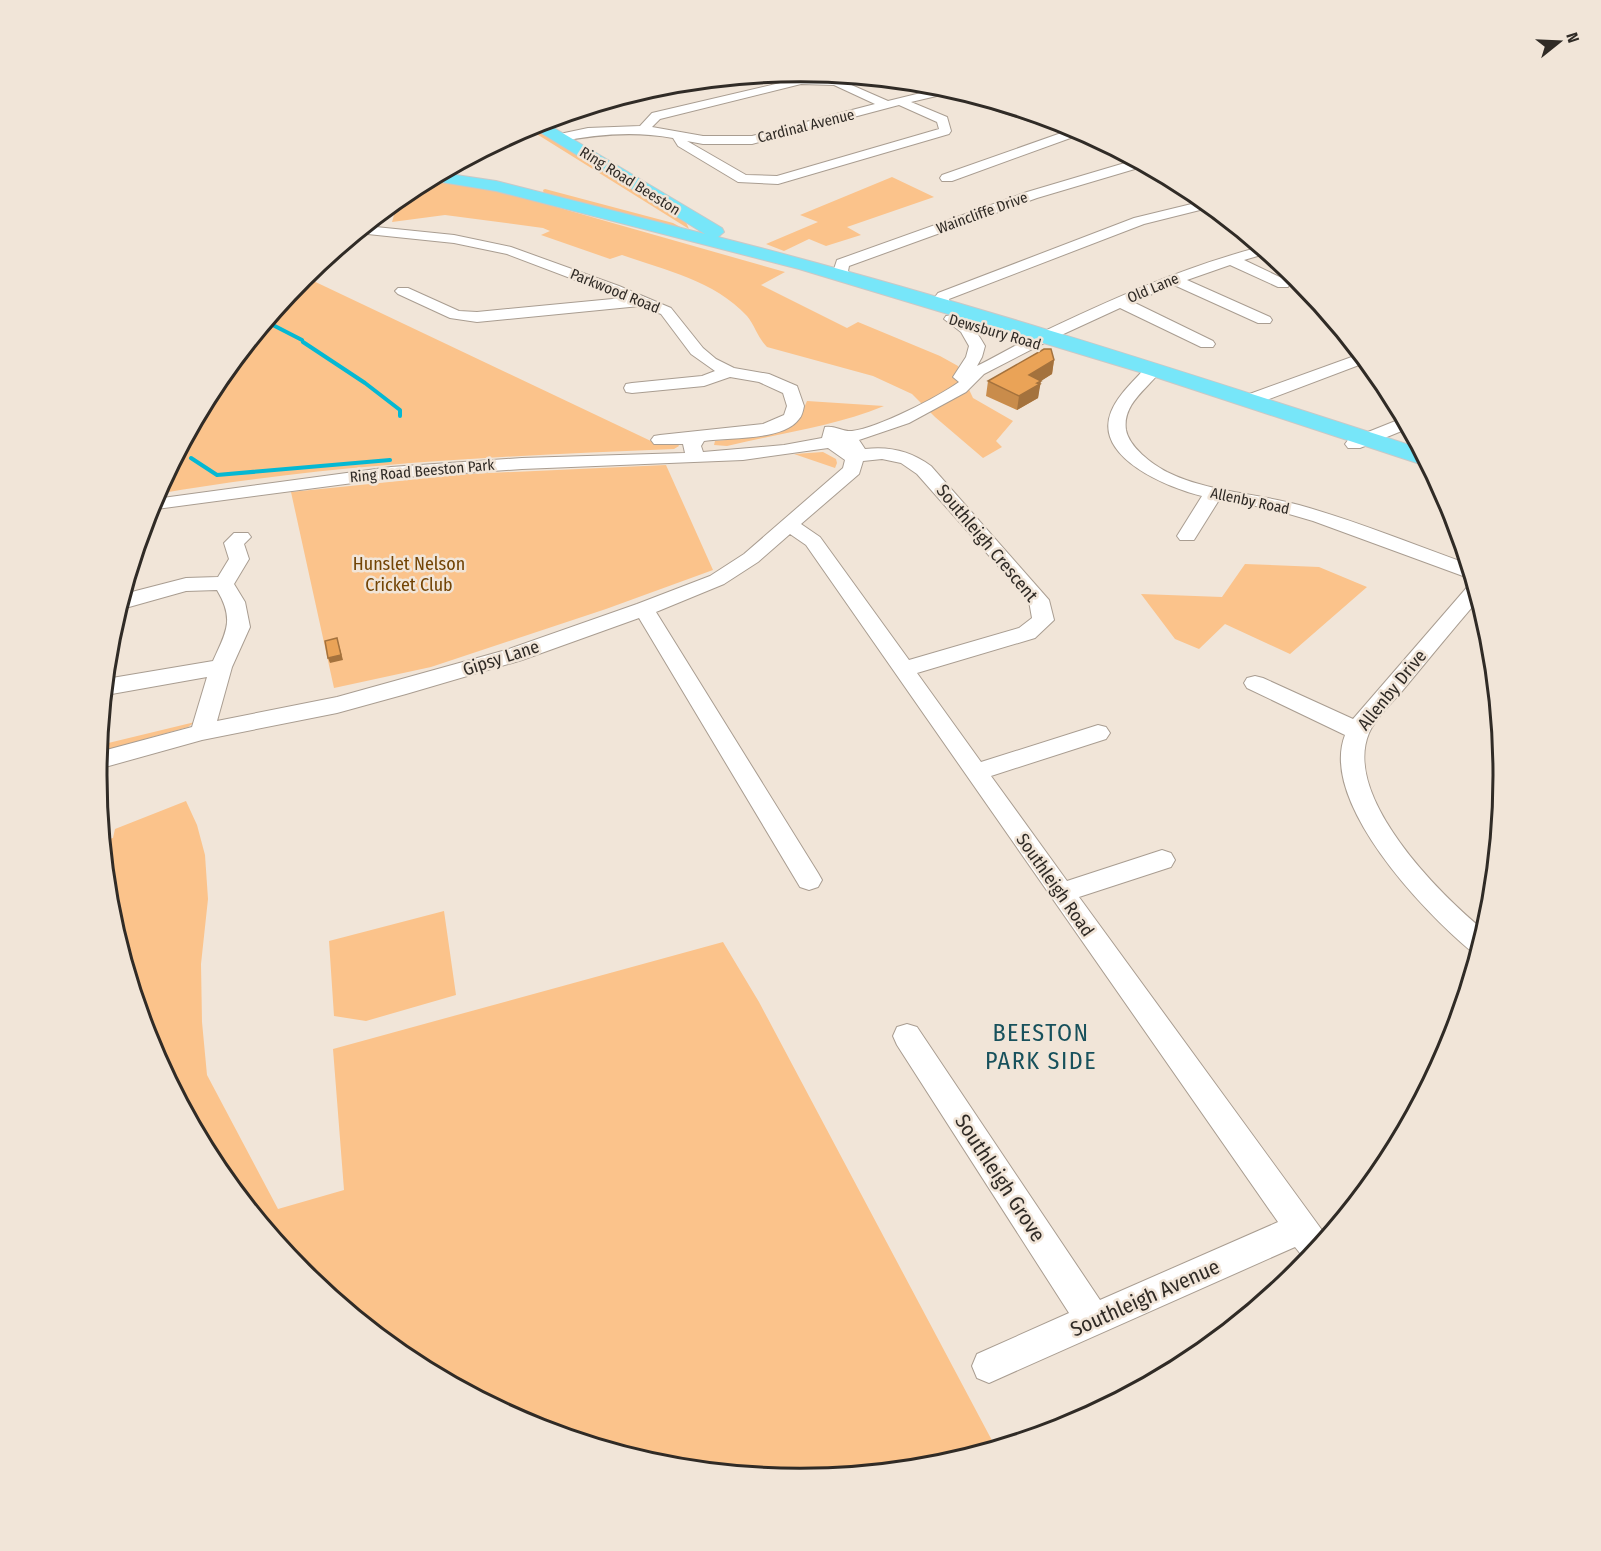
<svg xmlns="http://www.w3.org/2000/svg" width="1601" height="1551" viewBox="0 0 1601 1551" font-family="'Fira Sans Condensed',sans-serif">
<style>
.green{fill:#fbc38b}
.lines{fill:none;stroke-linecap:round;stroke-linejoin:round}
.stream{stroke:#05b8d3;stroke-width:4}
.minor-casing{stroke:#a99d91;stroke-width:2}
.major-casing{stroke:#c9c8c7;stroke-width:2}
.minor{fill:#fff;fill-rule:evenodd}
.major{fill:#77e6f9;fill-rule:evenodd}
.wall{fill:#c98c4b}
.shaded-wall{fill:#a4723d}
.building{fill:#eaa357;stroke:#a4723d;stroke-width:1.5}
.labels{text-anchor:middle;dominant-baseline:central;stroke-width:5;stroke-linejoin:round;paint-order:stroke}
.far-street-label{font-size:15px;fill:#302b26;stroke:#f1e5d8}
.street-label{font-size:18px;fill:#302b26;stroke:#f1e5d8}
.park-label{font-size:18px;fill:#724405;stroke:#f1e5d8}
.near-street-label{font-size:21px;fill:#302b26;stroke:#f1e5d8}
.near-neighbourhood-label{font-size:24px;letter-spacing:1.5px;fill:#18515c;stroke:#f1e5d8}
.rim{fill:none;stroke:#302b26;stroke-width:3}
</style>
<rect width="100%" height="100%" fill="#f1e5d8"/>
<path class="green" d="M532,125L685,220L689,229L527,128Z
M892,177L934,197L847,227L861,235L826,246L809,239L784,251L766,244L818,222L800,215Z
M431,179L493,189L785,272L761,285L847,328L858,322L940,356L958,366L973,398L1013,421L996,441L1002,447L983,458L935,417L912,394L873,376L767,347C758,338 755,326 747,316C715,281 665,270 622,255L610,259L541,235L550,231L543,228L445,215L392,222L395,212L391,206L410,190Z
M545,189L673,223L686,230L544,194L543,190Z
M305,277L653,442H677L679,446L674,449C500,456 329,464 157,494L216,384Z
M807,401L884,406C833,427 780,433 727,446L714,445L715,441L726,440V437L800,417Z
M823,452L836,459L837,463L835,468L794,454Z
M666,465L713,570L606,609L431,667L334,688L291,492L468,474Z
M1245,564L1319,567L1367,587L1290,654L1225,624L1199,649L1175,639L1141,594L1222,597Z
M195,722L188,727L145,739L99,755L100,745Z
M186,801L197,825L205,855L208,899L201,964L202,1022L207,1075L278,1209L344,1190L333,1049L723,942L759,1002L996,1448L937,1466L800,1479L663,1465L531,1425L409,1360L303,1273L215,1166L150,1044L110,912L103,840L113,838L115,829Z
M444,911L456,995L366,1021L334,1016L329,941Z"/>
<g class="lines">
<path class="stream" d="M267,322L302,340
M303,342L365,383L400,410V416
M191,458L217,475L390,460"/>
<defs>
<path id="minor" d="M801,78L840,80L888,101L933,90L929,88L928,85L938,86L1071,126L1096,140L1076,136L952,181H942L940,178L942,175L1064,132L945,94L911,102L947,117L951,131L949,134L778,184L738,182L678,146L673,138C634,131 598,134 559,142L553,138L555,135L588,128L640,126L652,113ZM801,84L834,85L875,104L752,136H703L652,127L660,119ZM899,105L937,122L939,129L777,176L746,175L687,141L703,144H752Z
M1135,160L1145,166L1037,198L849,266L848,271L853,277L851,280H841L833,272L837,260L1027,192Z
M1204,201L1212,207L1144,224L949,299L950,306L947,309H937L932,301L938,293L1134,218Z
M366,226L454,235L511,247L619,286L671,308L703,348L716,359L734,368L769,374L797,386L804,406C803,411 802,416 799,419C784,441 728,437 704,441L701,446L703,452L784,445L822,438L825,427C835,425 843,432 852,431C878,428 938,397 959,382L953,377L966,357L969,346L961,332L944,319L946,316C965,311 977,332 985,346L982,357L977,366C995,357 1012,347 1030,338C1105,302 1180,268 1260,247L1268,253L1244,260L1288,281L1290,284L1288,287H1278L1230,265L1187,280L1270,317L1272,320L1270,323H1258L1174,285L1133,302L1213,341L1215,344L1213,347H1201L1120,308L1044,343L984,374L966,392L909,423L859,440L865,449C889,446 911,451 931,466L1049,600L1054,620L1035,638L917,673L981,762L1098,725L1106,727L1110,733L1106,739L991,776L1067,881L1162,850L1171,853L1175,860L1171,867L1079,897L1327,1237L1307,1262L1295,1247L989,1383L977,1378L972,1366L977,1354L1069,1313L897,1045L893,1036L897,1027L907,1024L917,1027L1100,1300L1278,1222L806,545L790,534L758,562L724,584L656,612L818,873L822,880L818,887L809,890L800,887L639,618L522,660L406,694L337,713L202,740L98,769L99,752L192,727L207,677L106,695V679L213,661C226,632 235,620 217,590L186,591L129,607L120,606L124,594L186,578L218,577L229,559L224,543L234,533H248L251,537L244,544L249,559L234,584L245,602L250,627L232,667L217,721L337,697L506,650L637,604L710,576L744,554L843,468L845,460L828,448L743,460L522,469L391,478L149,510L155,499L391,467L522,458L685,453L683,444H654L651,440L654,436L660,435L763,424L784,415L787,406L783,393L759,382L730,377L704,386L632,393L626,392L624,388L626,384L632,383L702,376L715,371L691,354L661,314L640,306L477,322L450,318L398,294L395,291L398,288H408L459,311L477,312L623,298L507,254L454,243L358,233ZM882,459L901,463L917,474L1029,601L1032,618L1019,628L909,660L820,537L801,524L859,474L863,461Z
M1360,354L1367,362L1256,404H1244L1241,400L1244,396Z
M1154,364L1162,369C1149,388 1122,403 1126,430C1129,447 1152,464 1167,472C1207,492 1256,493 1299,505C1357,521 1412,544 1468,564L1472,578L1463,576L1313,521L1268,508L1219,500L1194,540H1180L1177,536L1202,496C1169,488 1093,458 1111,412C1118,394 1135,380 1148,365Z
M1403,418L1409,428L1360,448H1348L1345,444L1348,440Z
M1474,583L1479,599C1453,629 1428,660 1403,690C1392,703 1376,717 1369,733C1342,797 1440,895 1485,931L1478,953L1471,951C1423,911 1319,802 1345,735L1247,688L1244,683L1247,678L1255,676L1263,678L1353,719L1469,585Z"/>
<path id="major" d="M544,122L722,228L724,232L718,237C955,297 1187,373 1419,448L1428,464L1417,463L1146,374L799,269L496,191L429,180L443,173L496,181L705,234L530,126Z"/>
</defs>
<use href="#minor" class="minor-casing"/>
<use href="#major" class="major-casing"/>
<use href="#minor" class="minor"/>
<use href="#major" class="major"/>
</g>
<path class="wall" d="M1054,360L1052,374L1040,381L1038,398L1017,410L986,396L988,381Z"/>
<path class="shaded-wall" d="M1054,360L1052,374L1038,383L1041,381L1038,398L1017,410L1019,396L1029,375Z
M337,638L343,660L330,663L328,658Z"/>
<path class="building" d="M1044,349H1051L1054,360L1029,375L1041,381L1037,383L1040,384L1019,396L988,381Z
M337,638L341,655L328,658L325,641Z"/>
<g class="labels">
<g class="far-street-label">
<text transform="translate(806 126) rotate(-14)">Cardinal Avenue</text>
<text transform="translate(630 181) rotate(32)">Ring Road Beeston</text>
<text transform="translate(982 213) rotate(-20)">Waincliffe Drive</text>
<text transform="translate(1153 288) rotate(-23)">Old Lane</text>
<text transform="translate(615 291) rotate(22)">Parkwood Road</text>
<text transform="translate(995 332) rotate(16)">Dewsbury Road</text>
<text transform="translate(422 471) rotate(-5)">Ring Road Beeston Park</text>
<text transform="translate(1250 501) rotate(12)">Allenby Road</text>
</g>
<g class="street-label">
<text transform="translate(987 543) rotate(50)">Southleigh Crescent</text>
<text transform="translate(501 658) rotate(-18)">Gipsy Lane</text>
<text transform="translate(1392 690) rotate(-51)">Allenby Drive</text>
<text transform="translate(1055 885) rotate(55)">Southleigh Road</text>
</g>
<g class="park-label">
<text x="409" y="564">Hunslet Nelson<tspan x="409" dy="21">Cricket Club</tspan></text>
</g>
<g class="near-street-label">
<text transform="translate(1000 1178) rotate(57)">Southleigh Grove</text>
<text transform="translate(1145 1298) rotate(-24)">Southleigh Avenue</text>
</g>
<g class="near-neighbourhood-label">
<text x="1041" y="1033">BEESTON<tspan x="1041" dy="28">PARK SIDE</tspan></text>
</g>
</g>
<path d="M0 0H1601V1551H0ZM107 775a693 693 0 1 1 1386 0a693 693 0 1 1-1386 0Z" fill="#f1e5d8" fill-rule="evenodd"/>
<path class="rim" d="M107 775a693 693 0 1 1 1386 0a693 693 0 1 1-1386 0Z"/>
<g transform="translate(1559 42) rotate(72)" stroke="#f1e5d8" stroke-width="4.5" paint-order="stroke">
<path d="M0-4.5L10 22L0 15L-10 22Z" fill="#302b26"/>
<text y="-9" font-size="16" font-weight="bold" text-anchor="middle" fill="#302b26">N</text>
</g>
</svg>
